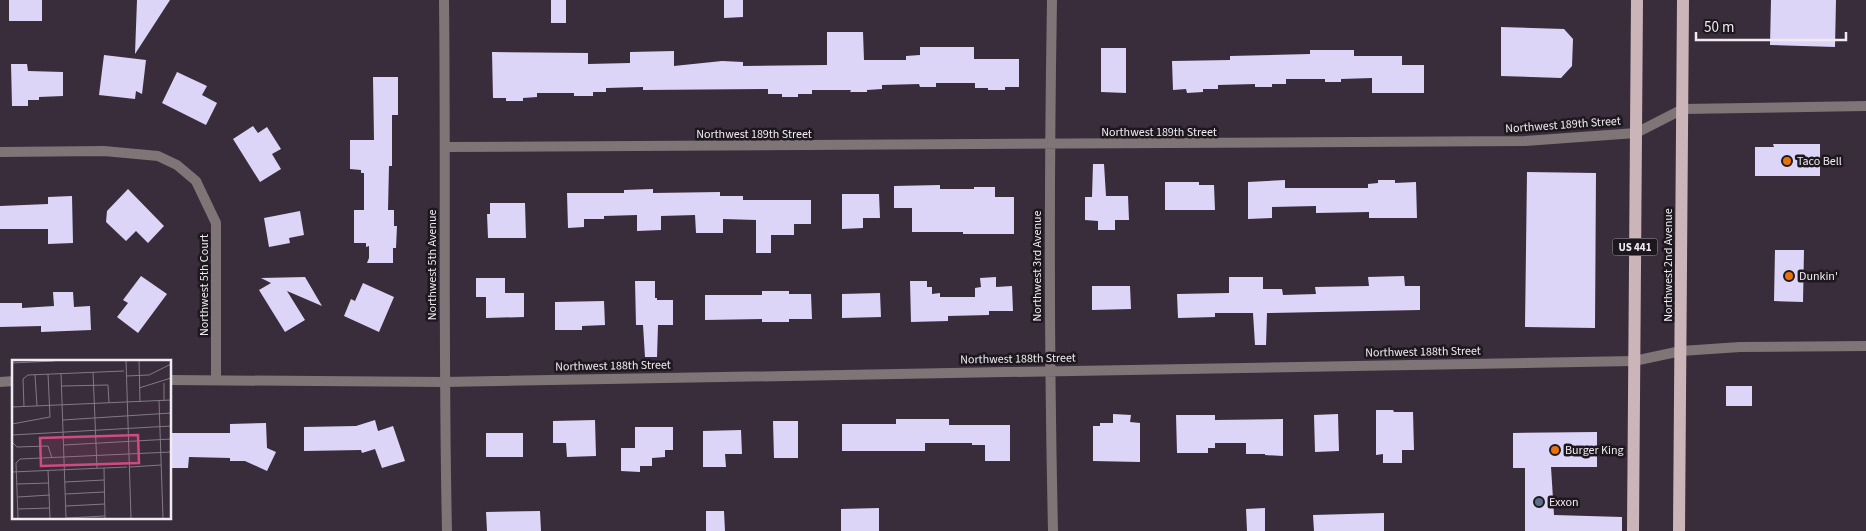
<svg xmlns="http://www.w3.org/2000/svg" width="1866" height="531" viewBox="0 0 1866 531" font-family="'Source Sans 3',sans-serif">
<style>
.building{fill:#ddd5f7}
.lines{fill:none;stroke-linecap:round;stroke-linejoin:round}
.minor{stroke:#7f7476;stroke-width:10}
.tertiary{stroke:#7f7476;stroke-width:10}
.primary{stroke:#ccb5b9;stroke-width:12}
.food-dot{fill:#e8710a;stroke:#1d171e;stroke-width:2}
.service-dot{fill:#5c6f8a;stroke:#1d171e;stroke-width:2}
.labels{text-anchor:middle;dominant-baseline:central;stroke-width:5;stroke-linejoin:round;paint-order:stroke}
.shield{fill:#1d171e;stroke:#b2abb3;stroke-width:1}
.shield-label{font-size:11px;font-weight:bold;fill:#f2eaf3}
.street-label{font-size:12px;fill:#f2eaf3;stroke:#1d171e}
.poi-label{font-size:12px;fill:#f2eaf3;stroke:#1d171e;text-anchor:start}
.inset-road{fill:none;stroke:#837985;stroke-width:1}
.view{fill:#ce4c81;fill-opacity:0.15;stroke:#ce4c81;stroke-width:2.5}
.inset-edge{fill:none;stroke:#f2eaf3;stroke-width:2.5}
</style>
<rect width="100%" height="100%" fill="#392d3c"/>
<path class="building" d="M9,0H42V21H9Z
M137,0H170L135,54Z
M551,0H566V23H551Z
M724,0H743V17L724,18Z
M1771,0H1836L1835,47L1770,45Z
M1501,27L1564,29L1573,39L1572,66L1561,78L1501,76Z
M827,32H863L864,60H906V56L920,55V47H974V59H1019V87H1005V90H988V88H975V83H936V87H920L919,84L882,85V89L867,90V92H850L851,90H812V94H798V97H782V94H768V89L643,90V87L606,88V92H593V96H574V93H537V97L523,98V101H506V98H493L492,52L588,53V64L630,63V52L674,51V66L722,61L743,62V66L827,65Z
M1101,48H1126V93L1101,92Z
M1310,50H1354V56H1402V65H1424V93H1372V78L1341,79V82H1325V79H1286V84H1272V87H1255V84L1218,85V89H1203V92L1187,93L1186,89L1173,90L1172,61L1230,60V56L1310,54Z
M104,55L146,60L142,94L136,91L135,99L99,95Z
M11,64H27L28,71L63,72V96L39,97V100H28V106H12Z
M177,72L207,86L202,95L217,103L206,125L162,103Z
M373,77H398V115H392V166H389L388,210H394V226H397L396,248H393V263H367L369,258V246L366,247V243H354V210H364V173H361V170L350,169V140H374Z
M253,126L258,133L267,127L281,149L272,154L281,169L260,182L233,139Z
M1773,144H1820V176H1755V147H1774Z
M1093,164H1104L1106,196H1128L1129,220H1115V230H1098V221L1085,220V197H1092Z
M1527,172L1596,173L1595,328L1525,327Z
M1285,180V188H1368V184L1378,183V180H1395V183L1416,182L1417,218H1369V212L1316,213V206L1272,207V218L1248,219V182Z
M1165,182H1199V185H1214L1215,210H1165Z
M940,185V189H974V187H995V197H1014V234H963V232H912V208H894V186Z
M128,189L164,226L148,243L136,231L126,241L106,222L107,211Z
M653,189V193L720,192V196H743V200H811V224H794V235H771V253H756V220L723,219V233H696L695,215L661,216V230L637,231V215L604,216V219H584V227L568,228L567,193H624V190Z
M842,194H879L880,218H863V228L842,229Z
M72,196L73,243L48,244V229H0V206L48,204V197Z
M490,203H525L526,238H488L487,214H490Z
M300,211L304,235L289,238L290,243L269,247L264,218Z
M1775,250H1804L1803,302L1774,301Z
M141,276L167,294L138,333L117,317L128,303L123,300Z
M1404,276L1405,286H1420V310L1267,313L1266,345H1255L1253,313H1215V317L1178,318L1177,294L1229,293V277H1263V289H1282L1283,295L1316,294L1315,287L1369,286L1368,277Z
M305,277L322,306L287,291L305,320L285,332L259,290L271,283L261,278Z
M996,277V287L1012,286L1013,311H989V315L948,316V321L911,322L910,281H927V287H932V294L940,293V297H975V288L981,287L980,278Z
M476,278H505V293H524V317L486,318V297H476Z
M635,281H655V298H657V300H673V325H658L657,357H645L643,325H636Z
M363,283L394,297L379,332L344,316L351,299L355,301Z
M1092,286H1130L1131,309L1092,310Z
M762,291H789V294H811L812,319H789V322H762V319L705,320V295H762Z
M53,292H73L74,307L90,306L91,330L41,332V326L0,327V303H22V308L54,306Z
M880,293L881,317L842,318V294Z
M604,301L605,325L582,326V330H555V302Z
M1726,386H1752V406H1726Z
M1376,410H1393L1394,412H1413L1414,450H1402V463H1383V454L1376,455Z
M1113,414L1131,415L1130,422L1140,423V462L1093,461V426H1100V423H1113Z
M1338,414L1339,451L1315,452L1314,415Z
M1176,415H1215V420L1283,419V456L1265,455V454H1246V443H1215V448H1208V453H1177Z
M896,419H949V425H1010V461H985V445H972V443H925V451H842V424H896Z
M375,420L378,431L393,426L405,461L382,468L375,449L362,453L361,450L304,451V427L356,426Z
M595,420L596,456L567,457L566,443H553V421Z
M773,421H798V458H774Z
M266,423L267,448L276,452L267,471L245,461H230V458L189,457L188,468H170V433H230V424Z
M635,427H673V450H665V457L652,458V466H640V472L621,471V448H635Z
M741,430L742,454H725L726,467H703V431Z
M1597,432V467H1551L1554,515L1622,517V531H1525V468H1513V433Z
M486,433H523V457H486Z
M879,508V531H841V509Z
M1265,508V531H1247L1246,509Z
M540,511L541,531H487L486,512Z
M706,511H724L725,531H706Z
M1384,513V531H1314L1313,515Z"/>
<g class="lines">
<path class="minor" d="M444,0C446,177 443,354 447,531
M1052,0C1049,177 1049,354 1053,531
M446,147L1525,141L1636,133L1683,109L1866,106
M0,152L104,151L158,156L177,165L196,181L216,223V379
M170,380L444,382L1634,361
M0,382L14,381"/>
<path class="tertiary" d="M1634,361L1681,351L1740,347L1866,346"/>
<path class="primary" d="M1633,531L1637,0
M1679,531L1683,0"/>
</g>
<g class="food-dot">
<circle cx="1787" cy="161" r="5"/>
<circle cx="1789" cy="276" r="5"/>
<circle cx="1555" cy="450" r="5"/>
</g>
<circle class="service-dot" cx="1539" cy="502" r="5"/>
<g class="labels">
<rect class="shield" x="1612.5" y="238.5" width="45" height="17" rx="4"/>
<g class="shield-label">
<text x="1635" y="247">US 441</text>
</g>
<g class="street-label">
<text transform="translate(1563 125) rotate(-4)">Northwest 189th Street</text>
<text x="1159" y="132">Northwest 189th Street</text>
<text x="754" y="134">Northwest 189th Street</text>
<text transform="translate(432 265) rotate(-90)">Northwest 5th Avenue</text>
<text transform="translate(1668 265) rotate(-90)">Northwest 2nd Avenue</text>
<text transform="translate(1037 266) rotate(-90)">Northwest 3rd Avenue</text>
<text transform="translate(204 285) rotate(-90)">Northwest 5th Court</text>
<text transform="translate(1423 352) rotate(-1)">Northwest 188th Street</text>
<text transform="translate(1018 359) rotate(-1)">Northwest 188th Street</text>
<text transform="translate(613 366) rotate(-1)">Northwest 188th Street</text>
</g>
<g class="poi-label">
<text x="1797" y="161">Taco Bell</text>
<text x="1799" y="276">Dunkin'</text>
<text x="1565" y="450">Burger King</text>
<text x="1549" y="502">Exxon</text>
</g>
</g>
<g transform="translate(12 360)">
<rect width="159" height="159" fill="#392d3c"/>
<path class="inset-road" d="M114,0L119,158M127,0L128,42M0,3L42,1M81,12L85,108M49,13L54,158M23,15L25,46M114,16L137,15L159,4M152,23V41M50,26L96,25L97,43M127,28L159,18M147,41L151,158M0,47L159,40M12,47L11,19L16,15L112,11M51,60L159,53M0,64L38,57L36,14M0,75L159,66M0,82L5,87L36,86L40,98M52,85L159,79M118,107L149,105M92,108L93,158M36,110L38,158M0,112L115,107M53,122L92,120M5,124L37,123M53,134L92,132M6,137L38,135M54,146L93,144M6,149L38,148M6,158L4,103L8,99L159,92M54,158L93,156"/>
<path class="view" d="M126,75L127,103L29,106L28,78Z"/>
<rect width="159" height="159" class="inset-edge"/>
</g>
<path d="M1696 32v8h150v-8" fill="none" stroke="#f2eaf3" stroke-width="2.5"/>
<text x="1704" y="32" font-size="15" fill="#f2eaf3" stroke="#1d171e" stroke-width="4" paint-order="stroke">50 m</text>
</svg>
